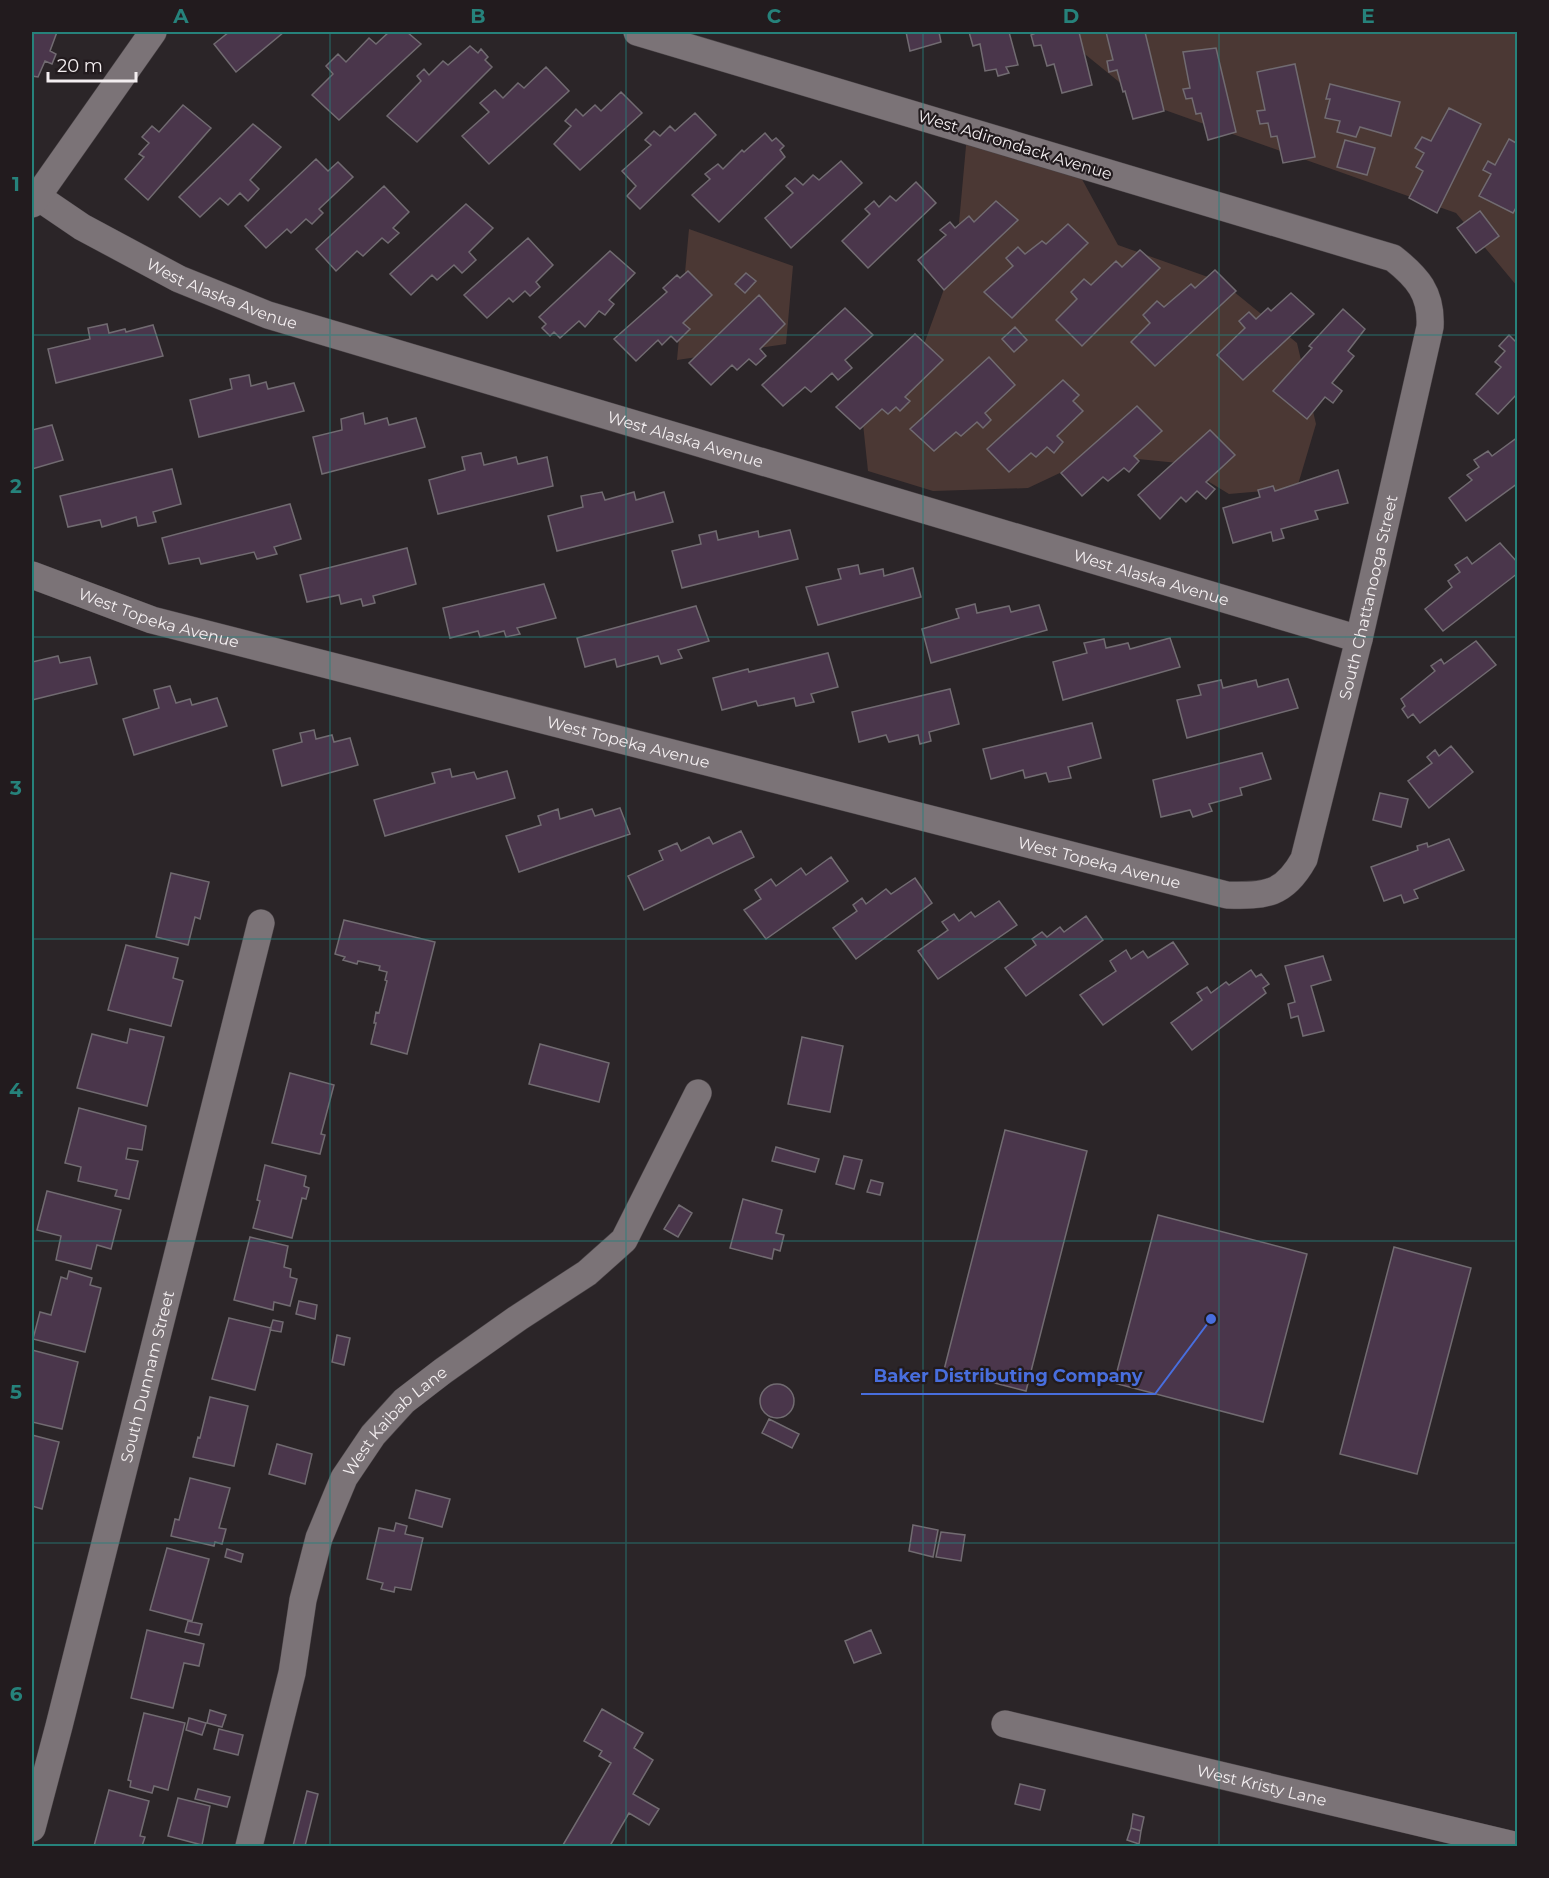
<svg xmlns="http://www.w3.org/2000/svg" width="1549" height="1878" viewBox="0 0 1549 1878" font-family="Montserrat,sans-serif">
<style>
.green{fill:#4b3834}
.building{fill:#4a364b;stroke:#716b71;stroke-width:1.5}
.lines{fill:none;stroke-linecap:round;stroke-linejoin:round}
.minor-casing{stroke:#4a4447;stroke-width:28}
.minor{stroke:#7b7377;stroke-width:27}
.grid{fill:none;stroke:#26827b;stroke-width:1.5;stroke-opacity:0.55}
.labels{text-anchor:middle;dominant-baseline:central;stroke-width:4.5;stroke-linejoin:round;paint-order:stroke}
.street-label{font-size:16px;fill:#f3eef0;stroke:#221b1e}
.leader{fill:none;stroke:#486edd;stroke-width:2}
.callout-dot{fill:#486edd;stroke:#221b1e;stroke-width:2}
.callout-label{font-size:18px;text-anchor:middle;font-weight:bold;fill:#486edd;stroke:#221b1e;stroke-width:4.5;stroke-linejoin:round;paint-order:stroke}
.neatline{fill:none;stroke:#26827b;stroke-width:2}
.grid-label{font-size:20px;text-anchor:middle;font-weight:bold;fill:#26827b}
</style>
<rect width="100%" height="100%" fill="#2b2528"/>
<path class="green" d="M1040,32H1517V286L1456,213L1145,103L1070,42Z
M968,124L1072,161L1118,245L1222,282L1297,343L1316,424L1297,488L1229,494L1178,463L1098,455L1028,488L933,491L868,471L861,405L919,358L956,256Z
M689,229L793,266L786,344L677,360Z"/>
<path class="building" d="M32,32H57L50,51L56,54L52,64L45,61L38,77L32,76Z
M229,32H284L236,72L214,44Z
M389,32H407L421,44L339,120L312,95L333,74L326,66L338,54L346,62L369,38L376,44Z
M906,32H939L941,42L910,51Z
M969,32H1009L1018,65L1006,67L1009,73L998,76L996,69L985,71L980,44L973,46Z
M1038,32H1079L1092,85L1062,93L1054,64L1047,66L1041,45L1034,46L1031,35Z
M1106,32H1145L1164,111L1133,119L1125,91L1123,92L1117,70L1109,72L1107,61L1113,60Z
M470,46L478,53L481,49L488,57L485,60L492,67L417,142L387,116L421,81L417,76L424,69L429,75L443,61L448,65Z
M1216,48L1236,132L1208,140L1201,113L1196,114L1192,98L1186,99L1183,89L1190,88L1183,52Z
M1295,64L1315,157L1283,163L1277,136L1271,137L1268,123L1260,124L1257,111L1265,110L1257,72Z
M546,67L569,91L489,164L462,136L489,112L480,103L495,90L503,98L518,83L524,88Z
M1330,84L1400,102L1391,136L1360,127L1356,137L1337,132L1340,121L1325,118L1330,99H1326Z
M621,92L642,113L580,170L554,144L571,126L565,121L576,109L583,116L595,105L601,111Z
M183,105L211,128L148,200L125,179L144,157L139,154L149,143L142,137L152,126L159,132Z
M1449,108L1481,124L1437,213L1409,198L1423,171L1416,167L1424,153L1415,148L1422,137L1431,141Z
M695,113L716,135L640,209L627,196L636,186L622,171L651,145L645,140L654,131L660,136L670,126L675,131Z
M253,124L281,147L250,180L259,189L248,201L240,193L228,205L220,198L200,217L179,197Z
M765,133L772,141L776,138L784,146L780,150L785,157L719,222L692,195L710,179L705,174L718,164L723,169L742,150L744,152Z
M1509,139L1518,144V204L1513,213L1479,196L1491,174L1483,170L1488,161L1495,165Z
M1345,140L1375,148L1367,175L1337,167Z
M316,159L328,171L338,162L353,177L319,209L323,213L312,224L306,219L291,233L287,229L266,248L245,226Z
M841,161L862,183L791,248L765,218L793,193L786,186L795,178L803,185L813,175L819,180Z
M916,182L936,203L868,268L842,241L870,214L865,209L874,201L879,207L890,196L896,201Z
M384,186L409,212L393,228L399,233L388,243L382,238L363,256L357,251L336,271L316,249Z
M996,201L1018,220L944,290L918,260L946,235L940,230L950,222L955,228L969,216L974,222Z
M466,204L493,228L469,252L476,260L462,273L454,265L437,280L432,275L411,295L390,274Z
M1480,211L1499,236L1476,253L1457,228Z
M1068,224L1088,243L1012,318L984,292L1013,266L1006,258L1018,247L1025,254L1042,241L1046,244Z
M528,238L553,265L536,282L540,287L530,296L525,291L513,302L509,298L487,318L464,295Z
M1140,250L1160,268L1082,346L1056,320L1077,299L1071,292L1084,279L1091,285L1116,261L1122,267Z
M610,251L635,273L609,300L614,304L605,315L599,311L585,327L579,321L560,338L554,332L550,336L542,328L546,324L539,317Z
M1215,270L1236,291L1155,366L1131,342L1150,323L1143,315L1157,301L1164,307L1191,284L1195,288Z
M688,271L712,295L683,323L690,329L677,342L671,336L662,345L658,340L636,361L614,339L667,292L663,288L677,275L680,278Z
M746,273L756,281L745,293L735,284Z
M1291,293L1314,314L1243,380L1217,355L1245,328L1239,321L1249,312L1256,319L1268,308L1271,311Z
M759,295L785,324L760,349L766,356L756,365L749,359L737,370L732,365L711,385L689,363Z
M845,308L873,335L845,360L852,368L838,380L832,373L811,392L805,387L783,406L762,385Z
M1343,309L1365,329L1348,351L1354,356L1332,383L1342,391L1333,403L1325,397L1307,419L1273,391L1312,348L1309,346Z
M107,324L109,333L125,329L126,332L153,325L163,356L56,383L48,349L90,339L88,328Z
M1015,327L1027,340L1014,352L1002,339Z
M915,334L943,360L905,397L910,401L900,411L896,407L888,414L882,409L860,429L836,407Z
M1509,335L1515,341L1518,338V393L1498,414L1476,394L1501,367L1495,362L1505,351L1499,346Z
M989,357L1015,385L985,413L991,420L983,428L977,422L961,436L956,432L934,451L910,429Z
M249,375L251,386L266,382L268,389L294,383L304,411L199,437L190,400L232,389L230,379Z
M1063,380L1079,395L1073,401L1083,411L1057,436L1063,442L1054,453L1047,447L1036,457L1031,453L1009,472L987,449Z
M1137,406L1162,431L1134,456L1139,461L1129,472L1124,468L1108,481L1103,477L1082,496L1061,473Z
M363,413L365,424L387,418L389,425L416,418L425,447L322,474L313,437L342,430L341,419Z
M52,425L63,460L32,469V430Z
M1210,430L1235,455L1206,482L1215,489L1206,499L1197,491L1186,502L1181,497L1160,519L1138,495Z
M1518,437V483L1466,521L1449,498L1472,480L1467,475L1479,467L1474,460L1488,451L1492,456Z
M481,453L484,465L516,457L518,464L547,457L553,486L438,514L429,480L465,470L462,457Z
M172,469L181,504L153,512L156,522L138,526L136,517L102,527L100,520L68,527L60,496Z
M1338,470L1348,503L1315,511L1318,519L1281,529L1284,538L1273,541L1271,532L1233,543L1223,508L1260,497L1258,490L1273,486L1275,491Z
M602,492L605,500L634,492L636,500L664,492L673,522L557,551L548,516L583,507L581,496Z
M290,504L301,539L274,547L277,554L257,559L254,552L201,564L199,558L169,564L162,538Z
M790,530L798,559L682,588L672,551L701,544L699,535L716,531L718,540L758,531L759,537Z
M1500,543L1518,563V573L1443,631L1425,609L1452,587L1448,581L1460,572L1455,565L1467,557L1472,564Z
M407,548L416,584L373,596L375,603L363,606L361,599L341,604L339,595L307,602L300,575Z
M858,565L860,574L883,569L884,576L913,568L921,597L818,625L806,587L841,579L838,569Z
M544,584L556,618L517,628L520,634L506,637L504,631L480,637L478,631L450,638L443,608Z
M975,604L977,613L1009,606L1011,612L1039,605L1047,630L931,663L922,629L959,618L956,609Z
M696,606L709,641L678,650L682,658L661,664L658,656L617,667L615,659L585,667L577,638Z
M1170,638L1180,667L1063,700L1053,662L1087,653L1084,643L1104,639L1106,648L1128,643L1130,649Z
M1476,641L1496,665L1420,723L1413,714L1408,718L1402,709L1405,706L1401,699L1435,671L1431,666L1441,659L1444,664Z
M828,653L838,687L811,694L814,702L796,706L794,698L758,706L756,701L722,710L713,678L748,669L749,672Z
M58,656L60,663L90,657L97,684L32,700V662Z
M1288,679L1298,708L1187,738L1177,700L1201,695L1198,685L1221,680L1223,688L1256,680L1258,687Z
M170,686L176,703L190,699L192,705L217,698L227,726L134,755L123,719L159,708L154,690Z
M950,689L959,724L929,732L931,741L920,744L918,735L889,742L886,735L859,742L852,712Z
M1092,723L1101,758L1068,767L1071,778L1049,782L1046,773L1025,778L1023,770L991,779L983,749Z
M314,730L316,739L332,735L334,742L350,738L358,765L282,786L273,750L302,742L300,733Z
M1451,746L1473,772L1429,808L1408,781L1432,763L1427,757L1435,750L1439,756Z
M1262,753L1271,779L1240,788L1242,795L1209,804L1212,811L1193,817L1190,810L1161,817L1153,780Z
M450,769L452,777L474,772L477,779L507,771L515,798L385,836L374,800L435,783L432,773Z
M1380,793L1408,799L1401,827L1373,820Z
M620,808L630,834L519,872L506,836L541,825L538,816L558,809L560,819L592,809L595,816Z
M741,831L754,857L644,910L628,876L663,860L659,851L677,843L681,851L709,837L713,844Z
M1449,839L1464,870L1414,890L1418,898L1404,903L1401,895L1384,901L1371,867L1418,850L1417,846L1427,843L1428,847Z
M831,857L848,881L766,939L744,910L761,899L755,890L771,879L776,886L801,868L806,875Z
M171,873L209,882L200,919L195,917L188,945L156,937Z
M915,878L932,903L856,959L833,928L857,911L853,905L862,898L866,904L886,889L891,894Z
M999,901L1017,925L938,979L918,951L948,930L942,922L954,914L959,921L971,912L975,917Z
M1086,916L1103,940L1026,996L1005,968L1036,945L1032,939L1042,932L1047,937L1060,927L1064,932Z
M344,920L435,942L407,1054L371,1044L376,1023H374L376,1012L379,1013L387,981L385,980L387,972L379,970L380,966L358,961L357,964L343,960L345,957L335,954Z
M1173,942L1188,964L1103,1025L1080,995L1116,971L1110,961L1126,950L1131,959L1143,951L1148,958Z
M126,945L178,958L173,978L183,981L171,1026L108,1010Z
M1323,956L1331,980L1311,986L1324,1031L1303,1036L1298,1016L1291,1018L1288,1004L1295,1002L1285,966Z
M1251,970L1256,977L1261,974L1269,984L1263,988L1266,993L1192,1050L1171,1023L1202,1000L1197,993L1207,987L1211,993L1226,982L1229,985Z
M130,1029L164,1037L147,1106L77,1088L92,1034L127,1043Z
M802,1037L843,1046L830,1112L788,1104Z
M540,1044L609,1063L599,1102L529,1084Z
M290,1073L334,1085L321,1134L325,1135L320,1154L272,1143Z
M79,1108L146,1126L142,1150L128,1148L126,1159L138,1161L129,1199L115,1196L117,1190L78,1181L81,1167L65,1163Z
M1005,1130L1087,1151L1026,1391L944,1370Z
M776,1147L819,1159L815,1172L772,1161Z
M844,1156L862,1160L854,1189L836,1184Z
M265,1165L306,1176L304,1186L309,1188L306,1199L302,1198L292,1238L253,1228L260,1201L257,1200Z
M871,1180L883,1183L880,1195L867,1192Z
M47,1191L121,1210L111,1249L97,1245L91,1269L56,1260L61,1236L37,1230Z
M743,1199L782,1210L776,1233L784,1235L780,1251L774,1249L772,1259L730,1248Z
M679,1205L692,1213L678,1237L664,1229Z
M1158,1215L1307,1254L1263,1422L1114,1383Z
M250,1237L288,1246L284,1267L291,1269L290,1277L297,1279L290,1306L274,1302L273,1310L234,1300Z
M1394,1247L1471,1268L1417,1474L1340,1454Z
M69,1271L92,1278L90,1285L101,1288L85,1352L33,1339L40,1312L51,1315L61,1277L67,1279Z
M299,1301L317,1305L315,1319L296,1314Z
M229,1318L271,1328L255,1390L212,1379Z
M273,1320L283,1322L281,1332L270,1330Z
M337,1335L350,1338L344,1365L332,1362Z
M32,1350L78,1362L62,1429L32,1422Z
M760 1401a17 17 0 1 1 34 0a17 17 0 1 1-34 0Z
M210,1397L248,1406L234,1466L193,1457L198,1437L200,1438Z
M769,1419L799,1434L792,1448L762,1433Z
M32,1435L59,1442L42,1509L32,1506Z
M277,1444L312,1454L305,1484L269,1474Z
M190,1478L230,1488L219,1528L226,1529L222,1544L215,1542L214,1546L171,1536L175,1519L179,1520Z
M416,1490L450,1499L442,1527L409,1518Z
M396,1523L407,1526L405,1534L423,1538L411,1590L395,1587L394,1592L381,1589L383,1583L367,1579L379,1528L394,1531Z
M913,1525L938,1530L933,1557L909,1551Z
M941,1532L965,1535L961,1561L936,1557Z
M167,1548L209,1559L192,1621L150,1610Z
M227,1549L243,1554L241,1562L225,1557Z
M188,1621L202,1624L199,1635L185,1632Z
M147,1630L204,1644L199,1666L184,1663L173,1708L131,1698Z
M871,1630L881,1653L854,1663L845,1641Z
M602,1709L643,1733L634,1748L653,1760L633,1794L659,1809L649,1825L629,1813L611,1844L616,1846H565L563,1845L611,1763L599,1756L602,1751L584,1741Z
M210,1710L226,1715L222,1727L207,1723Z
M144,1713L185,1723L168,1790L154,1786L152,1793L130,1787L131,1781L128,1780Z
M189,1718L206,1723L202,1735L186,1730Z
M219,1729L243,1735L238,1755L214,1749Z
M1020,1784L1045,1790L1040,1810L1015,1804Z
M198,1789L230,1797L227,1807L195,1799Z
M109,1790L149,1801L140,1836L145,1837L142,1846H94Z
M307,1791L318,1794L305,1846H293Z
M178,1798L210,1806L202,1845L168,1836Z
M1133,1814L1144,1817L1141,1831L1131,1828Z
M1131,1828L1141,1831L1139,1844L1127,1840Z"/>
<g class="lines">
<defs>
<g id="minor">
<path id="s1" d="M32,193L82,227L179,279L268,315L1359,639"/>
<path d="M32,204L153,32"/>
<path id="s2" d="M32,575L152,620L1227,895C1266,896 1284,895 1304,859L1359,639L1430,327C1432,293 1417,277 1393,258L637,32"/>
<path id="s3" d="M1005,1724L1518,1846"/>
<path id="s4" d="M32,1828L59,1726L261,923"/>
<path id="s5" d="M249,1846L292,1673L303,1600L319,1538L344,1478L373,1435L404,1401L443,1371L518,1318L587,1273L624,1240L698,1093"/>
</g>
</defs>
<use href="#minor" class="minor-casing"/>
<use href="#minor" class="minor"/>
</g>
<path class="grid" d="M330,32V1846M626,32V1846M923,32V1846M1219,32V1846M32,335H1518M32,637H1518M32,939H1518M32,1241H1518M32,1543H1518"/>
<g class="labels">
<g class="street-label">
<text transform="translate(1015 145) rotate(17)">West Adirondack Avenue</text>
<text stroke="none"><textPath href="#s1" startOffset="216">West Alaska Avenue</textPath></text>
<text stroke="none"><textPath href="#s1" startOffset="702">West Alaska Avenue</textPath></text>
<text stroke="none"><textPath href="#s1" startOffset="1188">West Alaska Avenue</textPath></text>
<text stroke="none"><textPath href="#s2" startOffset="1599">South Chattanooga Street</textPath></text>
<text stroke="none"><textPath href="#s2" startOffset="134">West Topeka Avenue</textPath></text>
<text stroke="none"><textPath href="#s2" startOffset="620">West Topeka Avenue</textPath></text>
<text stroke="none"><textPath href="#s2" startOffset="1106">West Topeka Avenue</textPath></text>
<text stroke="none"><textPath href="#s4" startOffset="466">South Dunnam Street</textPath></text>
<text stroke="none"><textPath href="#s5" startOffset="458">West Kaibab Lane</textPath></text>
<text stroke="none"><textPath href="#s3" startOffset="264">West Kristy Lane</textPath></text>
</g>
</g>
<path class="leader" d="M1211 1319L1155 1394H861"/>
<circle class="callout-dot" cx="1211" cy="1319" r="6"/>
<g class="callout-label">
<text x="1008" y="1382">Baker Distributing Company</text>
</g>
<rect width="1549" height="1878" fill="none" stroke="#221b1e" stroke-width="66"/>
<path d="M48 72v9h88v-9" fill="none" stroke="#f3eef0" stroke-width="3"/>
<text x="57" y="72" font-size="18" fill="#f3eef0" stroke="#221b1e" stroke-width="4.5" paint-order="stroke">20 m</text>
<rect x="33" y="33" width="1483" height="1812" class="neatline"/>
<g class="grid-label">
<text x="181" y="23">A</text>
<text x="478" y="23">B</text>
<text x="774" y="23">C</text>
<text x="1071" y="23">D</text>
<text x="1368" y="23">E</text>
<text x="16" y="191">1</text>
<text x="16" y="493">2</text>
<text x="16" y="795">3</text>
<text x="16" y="1097">4</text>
<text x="16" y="1399">5</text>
<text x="16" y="1701">6</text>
</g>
</svg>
